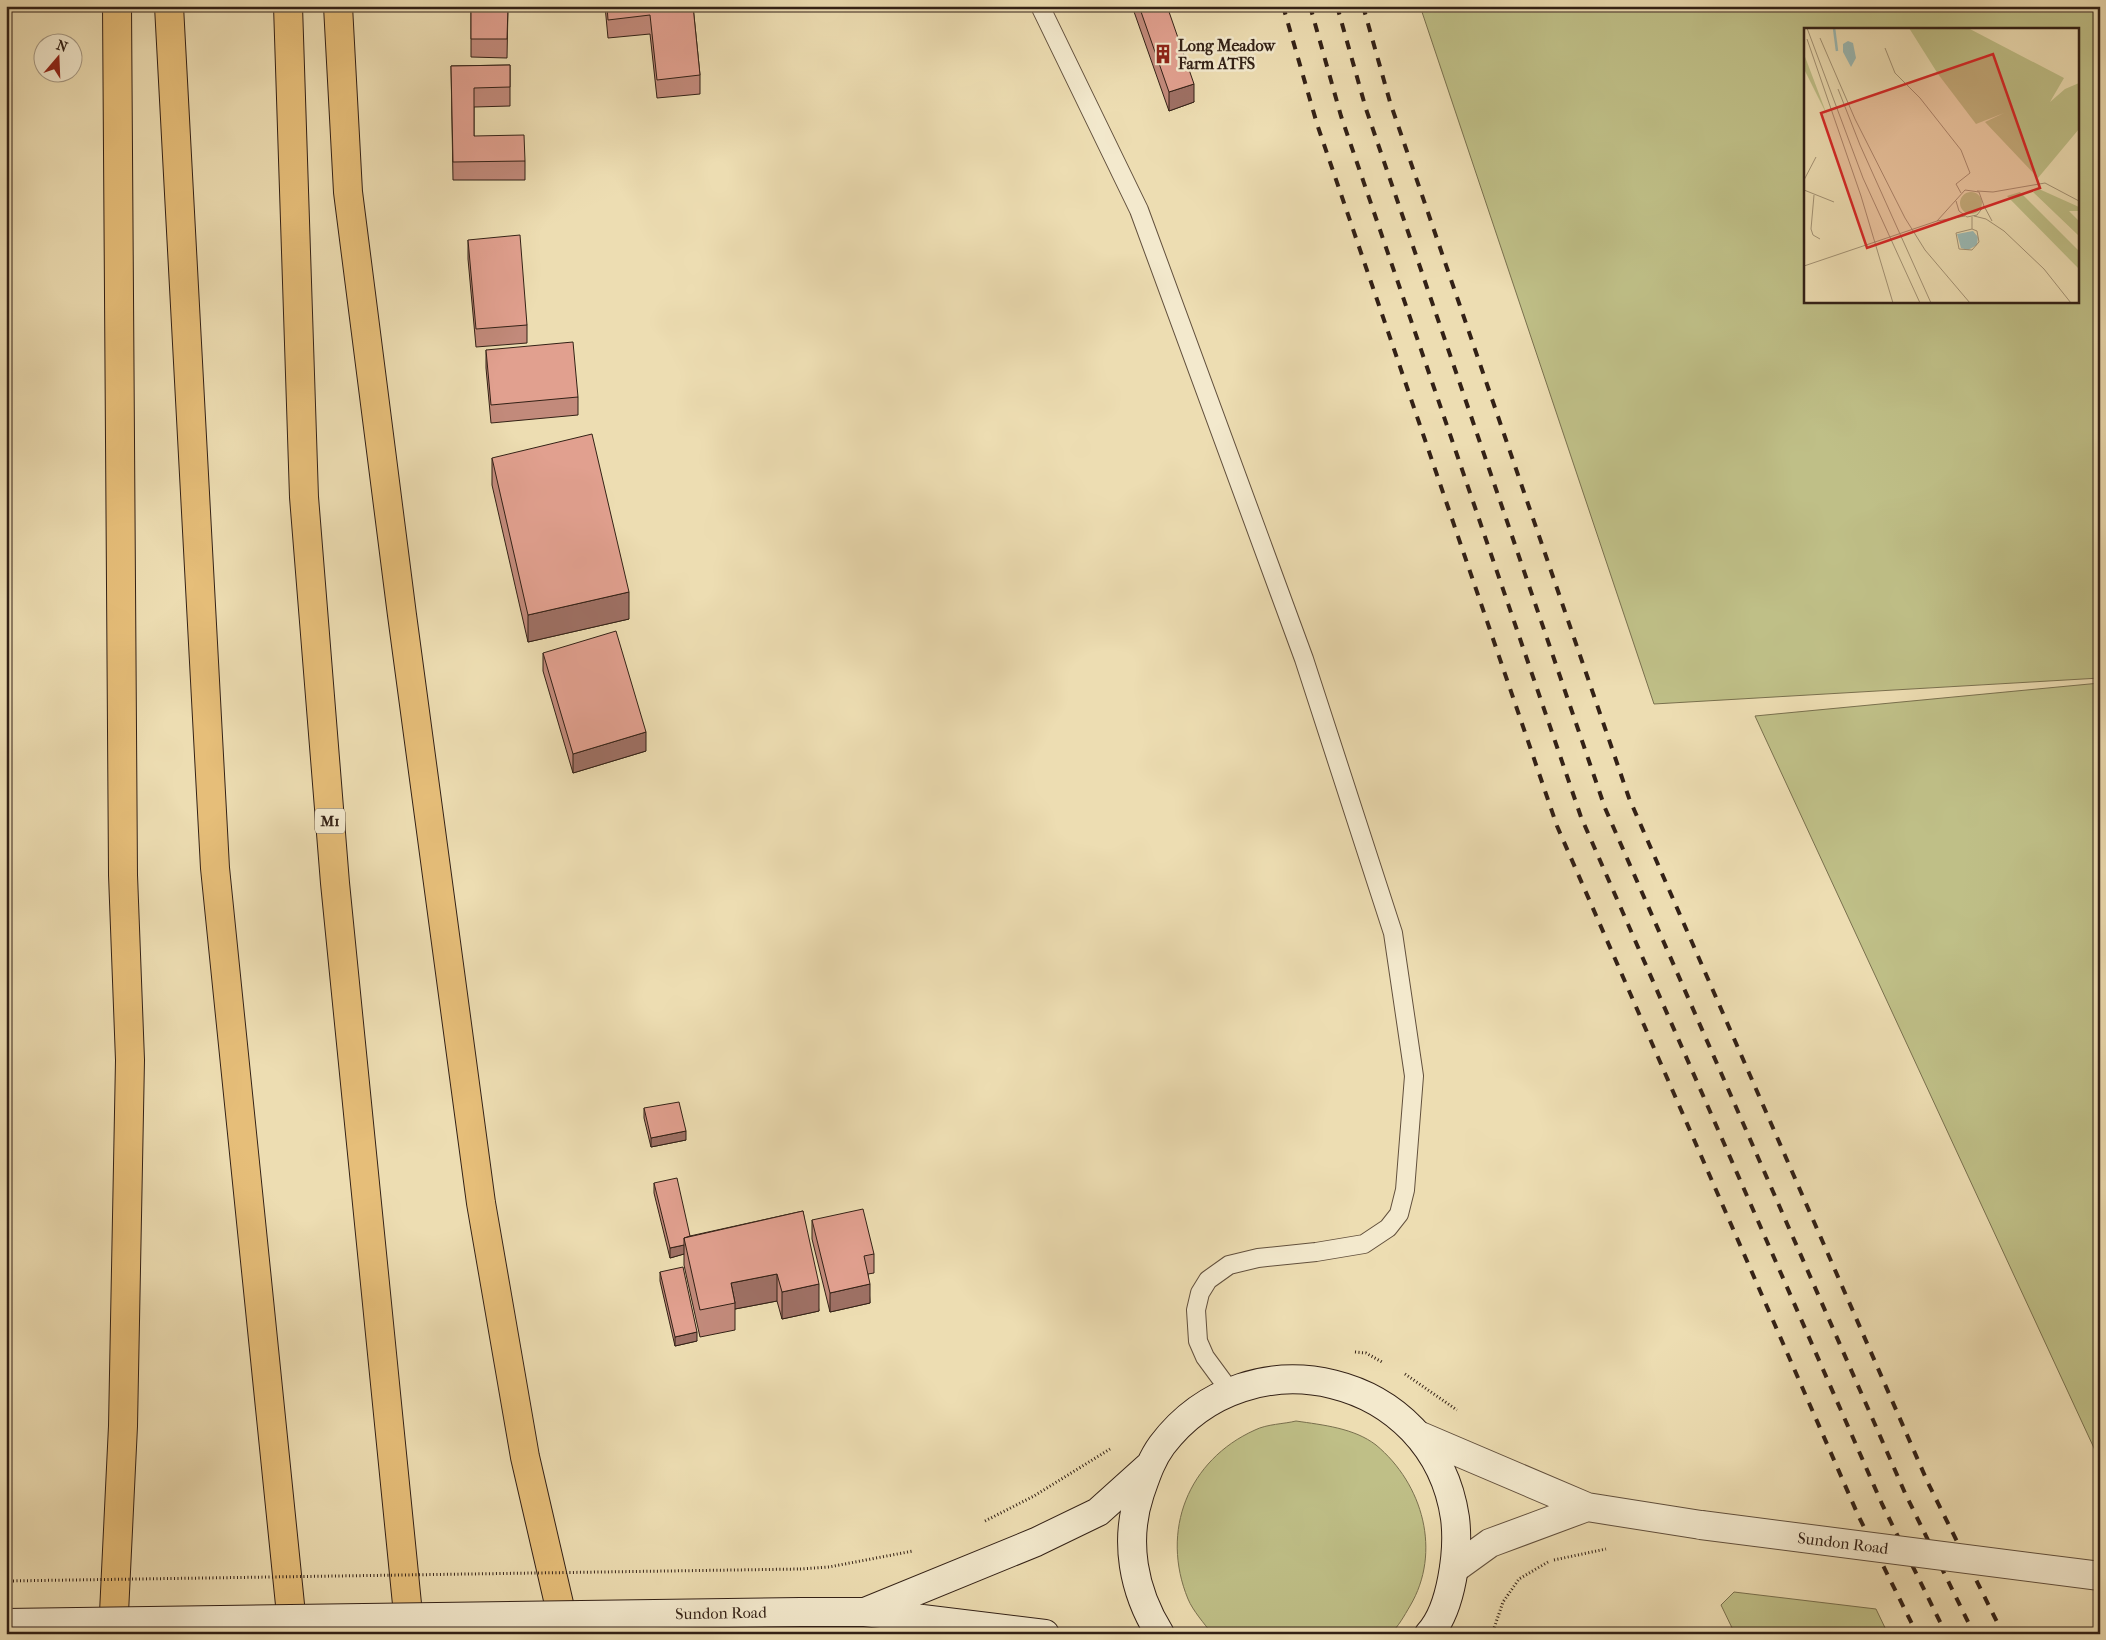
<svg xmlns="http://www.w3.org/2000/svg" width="2106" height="1640" viewBox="0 0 2106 1640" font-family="'IM FELL French Canon',serif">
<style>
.green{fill:#bfbf87;stroke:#79704e;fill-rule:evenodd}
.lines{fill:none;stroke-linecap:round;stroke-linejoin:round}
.service-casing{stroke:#62503d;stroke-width:20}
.tertiary-casing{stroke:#62503d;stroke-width:30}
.secondary-casing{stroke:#332116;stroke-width:30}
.motorway-casing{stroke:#332116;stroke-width:30}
.path{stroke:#332116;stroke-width:3;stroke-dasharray:1 2.5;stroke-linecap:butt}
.service{stroke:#f3e9cd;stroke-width:18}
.tertiary{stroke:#f3e9cd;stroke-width:28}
.secondary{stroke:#f3e9cd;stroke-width:28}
.motorway{stroke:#e6be79;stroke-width:28}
.rail{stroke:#332116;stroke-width:4;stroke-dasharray:9 9;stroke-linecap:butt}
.tertiary-bridge-casing{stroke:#62503d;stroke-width:30;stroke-linecap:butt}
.secondary-bridge-casing{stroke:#332116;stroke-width:30;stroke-linecap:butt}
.path-bridge{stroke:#332116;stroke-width:3;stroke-dasharray:1 2.5;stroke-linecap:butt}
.tertiary-bridge{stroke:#f3e9cd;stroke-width:28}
.secondary-bridge{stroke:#f3e9cd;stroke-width:28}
.wall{fill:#c28a7b;stroke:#332116}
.shaded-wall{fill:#9e7064;stroke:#332116}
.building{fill:#e1a08f;stroke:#332116}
.labels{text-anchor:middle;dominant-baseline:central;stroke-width:5;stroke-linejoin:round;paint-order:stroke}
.shield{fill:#f3e9cd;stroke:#6d5d4d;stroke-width:1}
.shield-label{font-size:15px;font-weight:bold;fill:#332116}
.poi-label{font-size:16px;font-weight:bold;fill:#332116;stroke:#f3e9cd;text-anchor:start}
.street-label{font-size:16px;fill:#332116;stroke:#f3e9cd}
.inset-river{fill:none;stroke:#9bbab5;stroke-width:2.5}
.inset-road{fill:none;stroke:#a39274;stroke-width:1}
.view{fill:#d62828;fill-opacity:0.15;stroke:#d62828;stroke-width:2.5}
.inset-edge{fill:none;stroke:#332116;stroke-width:2.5}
</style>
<rect width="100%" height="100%" fill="#edddb2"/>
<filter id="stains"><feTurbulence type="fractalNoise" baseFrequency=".004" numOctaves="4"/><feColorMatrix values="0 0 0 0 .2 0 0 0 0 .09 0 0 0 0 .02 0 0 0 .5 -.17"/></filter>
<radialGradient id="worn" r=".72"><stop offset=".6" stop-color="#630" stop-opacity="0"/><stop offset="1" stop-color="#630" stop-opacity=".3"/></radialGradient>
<path class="green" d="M1420,6H2100V678L1654,704ZM1805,29H2077V301H1805Z
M2100,683V1461L1755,716Z
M1296,1421C1323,1425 1354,1428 1376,1445C1423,1484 1442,1552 1410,1606C1404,1616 1399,1626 1390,1634H1212C1204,1623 1193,1611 1188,1599C1160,1531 1188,1460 1255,1430C1267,1424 1284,1424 1296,1421Z
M1734,1592L1876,1609L1888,1634H1735L1721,1605Z"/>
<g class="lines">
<defs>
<path id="service" d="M1040,6L1139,210L1304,659L1393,933L1414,1076L1405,1190L1399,1214L1388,1228L1364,1244L1316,1252L1258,1258L1229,1265L1208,1280L1200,1293L1196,1310L1198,1341L1205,1357L1230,1391"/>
<path id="tertiary" d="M1418,1435L1587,1507L1701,1525
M1454,1569L1490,1543L1587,1507"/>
<path id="secondary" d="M801,1612H865L1045,1634
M865,1612L1036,1542L1098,1512L1148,1467
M1160,1634C1133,1591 1124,1541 1140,1493C1146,1476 1151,1460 1162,1445C1249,1330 1434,1374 1455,1518C1459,1550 1452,1609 1429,1634"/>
<path id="motorway" d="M169,6L215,868L293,1634
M288,6L304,497L335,883L410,1634
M338,6L348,192L402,615L481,1203L525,1457L566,1634
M113,1634L123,1426L130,1060L123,875L117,6"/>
</defs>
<use href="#service" class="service-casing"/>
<use href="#tertiary" class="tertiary-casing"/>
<use href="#secondary" class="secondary-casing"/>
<use href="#motorway" class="motorway-casing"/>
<path class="path" d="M1355,1352L1366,1353L1382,1362
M1405,1374L1457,1410
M985,1521L1034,1496L1110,1449
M1554,1560L1606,1549
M800,1569L829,1567L913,1551
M1492,1634L1503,1602L1519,1579L1548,1562"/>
<use href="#service" class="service"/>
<use href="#tertiary" class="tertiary"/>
<use href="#secondary" class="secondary"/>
<use href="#motorway" class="motorway"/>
<path class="rail" d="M1283,6L1317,124L1557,826L1858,1515L1917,1634
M1310,6L1341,116L1581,817L1882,1504L1946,1634
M1337,6L1366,109L1605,808L1905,1493L1974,1634
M1363,6L1390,102L1629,798L1928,1483L2003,1634"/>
<defs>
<path id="tertiary-bridge" d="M1701,1525L2100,1576"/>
<path id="secondary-bridge" d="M6,1623L801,1612"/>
</defs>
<use href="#tertiary-bridge" class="tertiary-bridge-casing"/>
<use href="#secondary-bridge" class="secondary-bridge-casing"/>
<path class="path-bridge" d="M6,1581L800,1569"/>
<use href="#tertiary-bridge" class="tertiary-bridge"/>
<use href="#secondary-bridge" class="secondary-bridge"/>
</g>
<path class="wall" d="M471,6H508L507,58L471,57Z
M605,6H693L700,75V94L657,98L650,34L608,38Z
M1132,6H1167L1194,102L1169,111Z
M510,65V106L474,107V136L525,161V180H453L451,66Z
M468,240L527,325V343L476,347L468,259Z
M486,350L578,397V415L491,423L486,368Z
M492,458L629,619L528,642L492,485Z
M543,653L646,751L573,773L543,671Z
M644,1108L686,1140L651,1147L644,1118Z
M654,1183L690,1236L803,1211L819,1311L782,1319L777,1301L735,1309V1330L700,1337L684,1265V1254L670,1258L654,1193Z
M812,1220L874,1254V1273L868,1274L870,1303L830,1312L812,1239Z
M660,1272L697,1341L675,1346L660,1281Z"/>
<path class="shaded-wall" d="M1194,84V102L1169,111V92Z
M629,592V619L528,642V615Z
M646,732V751L573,773V754Z
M686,1131V1140L651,1147V1138Z
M684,1245V1254L670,1258V1248Z
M777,1274V1301L735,1309V1303L731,1283Z
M819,1284V1311L782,1319V1292Z
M870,1284V1303L830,1312V1293Z
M697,1332V1341L675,1346V1337Z"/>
<path class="building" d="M471,6H508L507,39H471Z
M607,6H693L700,75L657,80L650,15L608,20Z
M1139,6H1167L1194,84L1169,92Z
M510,65V87L474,88V136L524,135L525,161L453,162L451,66Z
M520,235L527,325L476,329L468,240Z
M573,342L578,397L491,405L486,350Z
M592,434L629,592L528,615L492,458Z
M616,631L646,732L573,754L543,653Z
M679,1102L686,1131L651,1138L644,1108Z
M677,1178L690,1236L684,1238V1245L670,1248L654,1183Z
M863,1209L874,1254L864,1256L870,1284L830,1293L812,1220Z
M803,1211L819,1284L782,1292L777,1274L731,1283L735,1303L700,1310L684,1238Z
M683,1267L697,1332L675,1337L660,1272Z"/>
<defs>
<symbol id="building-bare" viewBox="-9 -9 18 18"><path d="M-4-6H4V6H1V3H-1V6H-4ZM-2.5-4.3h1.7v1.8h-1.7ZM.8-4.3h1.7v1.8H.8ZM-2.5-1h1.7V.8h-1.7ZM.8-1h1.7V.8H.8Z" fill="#8f2418" stroke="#f3e9cd" stroke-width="2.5" paint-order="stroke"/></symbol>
</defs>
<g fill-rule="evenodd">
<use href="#building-bare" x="1149" y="40" width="28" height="28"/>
</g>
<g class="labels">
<rect class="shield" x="315" y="808.5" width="30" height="25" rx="4"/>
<g class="shield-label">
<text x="330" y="821">M1</text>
</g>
<g class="poi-label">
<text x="1178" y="45">Long Meadow<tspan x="1178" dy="18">Farm ATFS</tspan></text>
</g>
<g class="street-label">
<text transform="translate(1843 1543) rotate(7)">Sundon Road</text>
<text transform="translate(721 1613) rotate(-1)">Sundon Road</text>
</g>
</g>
<g transform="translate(1804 28)">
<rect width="275" height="275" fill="#edddb2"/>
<path d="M105,0H164L260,50L246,74L261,61L275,55V101L234,150L181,94L200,85L172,96L134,46ZM0,26L23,87L0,41ZM235,161L275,179V183H265L275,193V208L229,164ZM216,164L275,223V241L203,168ZM156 175a11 11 0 1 1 22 0a11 11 0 1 1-22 0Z" fill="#bfbf87"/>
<path d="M44,13L49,15L52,30L47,39L39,24V16ZM169,203L174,209L173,217L164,222L157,220L153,206Z" fill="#9bbab5"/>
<path class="inset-river" d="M30,0L33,23"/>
<path class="inset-road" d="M3,0L59,150L116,275M16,10L51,91L101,190L121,222L166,275M3,11L57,168L89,275M81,20L91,45L116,70L157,122L166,145L152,156L157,165M34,61L56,117L127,275M0,152L12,129M0,162L30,174M173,163L189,164L241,155L275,173M10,167L7,201L9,207L16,211M180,178L188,193M170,188L182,191L200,203L240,241L267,275M168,189V201L173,203L175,214L168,222L155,221L152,205L168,201M133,193L161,162L175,164L180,178L173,187L163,189L155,183L152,173M0,238L133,193L161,188"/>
<path class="view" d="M189,26L236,160L63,220L17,85Z"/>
<rect width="275" height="275" class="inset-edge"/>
</g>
<rect width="2106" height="1640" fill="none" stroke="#edddb2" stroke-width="25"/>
<rect x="8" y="8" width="2091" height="1625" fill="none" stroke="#332116" stroke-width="2.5"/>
<rect x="12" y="12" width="2081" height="1615" fill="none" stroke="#332116"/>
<g transform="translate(58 58) rotate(19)"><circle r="24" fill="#f3e9cd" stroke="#a69984"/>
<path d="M0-4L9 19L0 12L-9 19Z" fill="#8f2418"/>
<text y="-8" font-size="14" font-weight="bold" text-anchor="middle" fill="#332116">N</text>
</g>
<rect width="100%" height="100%" filter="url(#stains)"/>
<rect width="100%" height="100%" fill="url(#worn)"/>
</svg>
